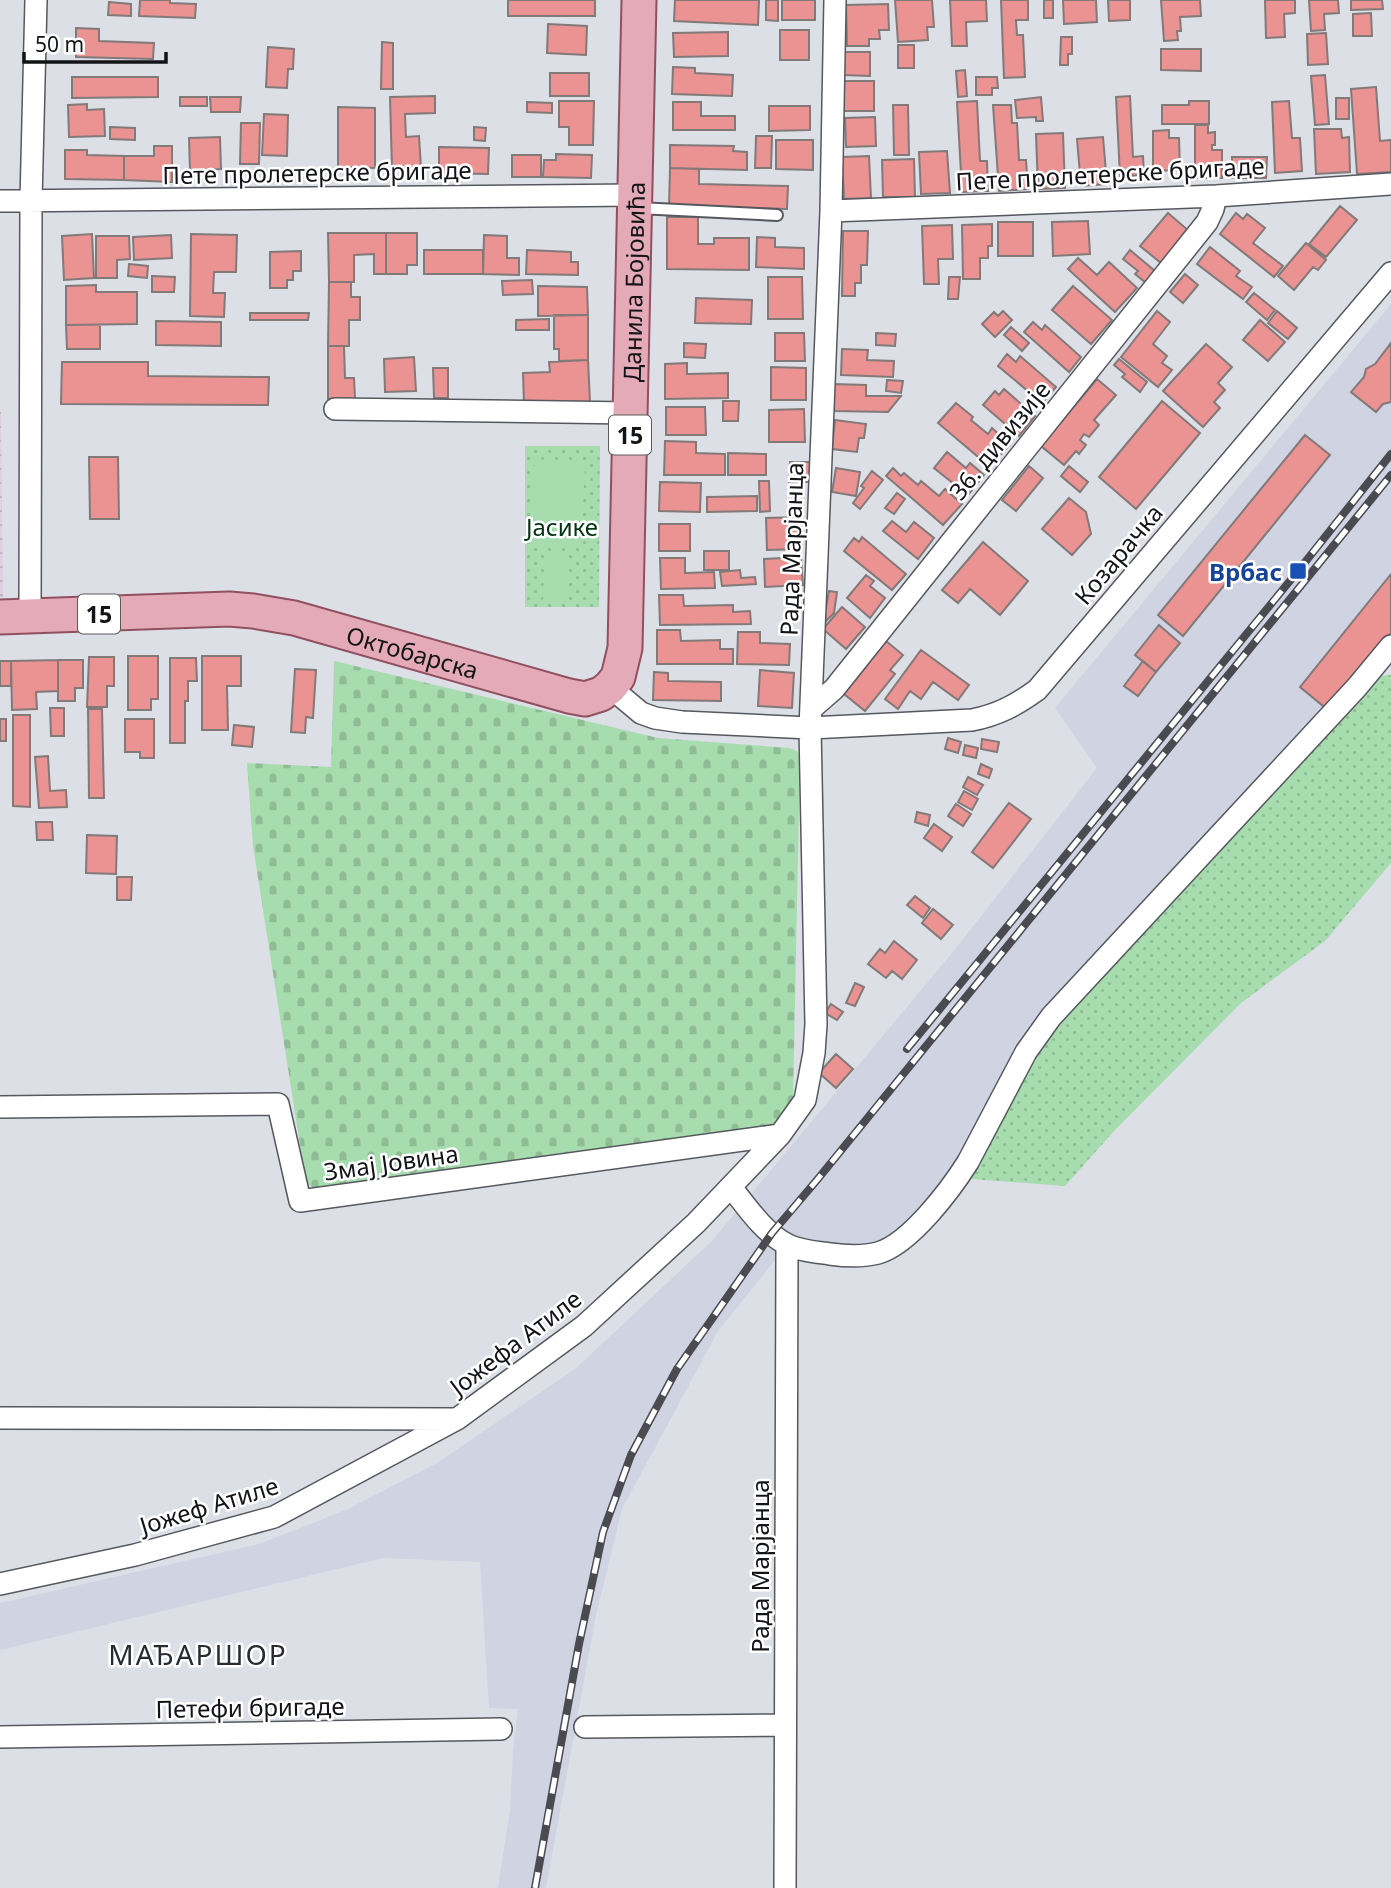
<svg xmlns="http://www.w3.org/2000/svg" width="1391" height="1888" viewBox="0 0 1391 1888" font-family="'Noto Sans',sans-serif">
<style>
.built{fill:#cfd3e2}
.industrial{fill:url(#industrial-grid)}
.green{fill:url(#green-dots)}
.cemetery{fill:url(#cemetery-stones)}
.pitch{fill:#a7dcae}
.building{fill:#eb9292;stroke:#827979;stroke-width:2}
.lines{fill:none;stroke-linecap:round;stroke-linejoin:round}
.service-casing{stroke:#56585f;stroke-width:14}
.minor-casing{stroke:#56585f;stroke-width:24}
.primary-casing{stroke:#905060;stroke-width:37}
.service{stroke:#fff;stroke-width:10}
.minor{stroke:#fff;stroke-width:21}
.primary{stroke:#e5aab7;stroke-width:33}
.rail-casing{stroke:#4a4b50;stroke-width:8}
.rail{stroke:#fff;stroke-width:5;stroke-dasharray:16;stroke-linecap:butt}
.transit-dot{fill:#1a4fb4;stroke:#fff;stroke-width:2.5}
.labels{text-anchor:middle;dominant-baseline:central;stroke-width:5;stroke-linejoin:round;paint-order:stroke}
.shield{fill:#fff;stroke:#5a5a5d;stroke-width:2}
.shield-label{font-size:23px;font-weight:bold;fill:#131417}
.street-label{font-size:24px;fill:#131417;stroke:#fff}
.park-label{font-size:24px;fill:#003611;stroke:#fff}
.transit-label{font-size:24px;font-weight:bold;fill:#164399;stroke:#fff;text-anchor:end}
.quarter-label{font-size:28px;letter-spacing:2px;fill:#292b31;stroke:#fff}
</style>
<defs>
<pattern id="industrial-grid" width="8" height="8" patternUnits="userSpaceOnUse" patternTransform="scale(1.75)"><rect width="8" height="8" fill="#e0cfe1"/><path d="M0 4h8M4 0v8" fill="none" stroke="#bfb1c0"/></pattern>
<pattern id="green-dots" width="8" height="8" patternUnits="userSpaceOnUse" patternTransform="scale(1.75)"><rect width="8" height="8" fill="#a7dcae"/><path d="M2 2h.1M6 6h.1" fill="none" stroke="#8fbc95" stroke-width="1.8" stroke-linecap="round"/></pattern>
<pattern id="cemetery-stones" width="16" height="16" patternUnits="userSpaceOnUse" patternTransform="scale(1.75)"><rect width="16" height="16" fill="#a7dcae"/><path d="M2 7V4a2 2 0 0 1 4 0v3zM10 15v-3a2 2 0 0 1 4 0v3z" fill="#8fbc95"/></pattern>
</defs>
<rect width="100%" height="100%" fill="#dddfe7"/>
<path class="built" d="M1391,304V646L958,1178L885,1250L787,1245L718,1331L622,1509L596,1615L546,1888H498L510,1810L513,1751L518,1709L489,1708L480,1562L383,1558L0,1650V1603L259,1544L346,1510L437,1463L575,1369L712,1241L957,947L1097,768L1055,708Z"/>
<path class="industrial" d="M0,412H1L3,598H0Z"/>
<path class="green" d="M525,446H600L599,607H525Z
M1391,675V863L1325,941L1241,1003L1115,1130L1065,1186L958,1178L1026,1052L1367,676Z"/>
<path class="cemetery" d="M334,661L658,738L789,748L797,751L800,757L793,1101L769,1130L318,1191L306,1183L253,846L247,763L331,767Z"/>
<path class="pitch" d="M535,459L585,462L581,548L531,545Z
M545,554L568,555L566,601L543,600Z"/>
<path class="building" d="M140,0H170V3L196,4L195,18L139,16Z
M508,0H595V16H508Z
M675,0H759L758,25L674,21Z
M766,0H778V21L766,20Z
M782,0H815V20H782Z
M895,0H932L934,27H927L928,40L898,42Z
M950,0H986L987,21L966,22L967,46H952Z
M1001,0H1028V20H1016L1017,35H1023L1025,77L1004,78Z
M1044,0H1053V18H1044Z
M1063,0H1096L1097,22L1064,24Z
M1108,0H1130V20L1109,21Z
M1161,0H1200L1201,16L1180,17L1181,31H1177L1178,40L1164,41Z
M1265,0H1295V13L1284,14L1285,37L1266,38Z
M1309,0H1338L1339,13L1324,14L1325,30L1311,31Z
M1351,0H1382L1383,9L1351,10Z
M109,2L131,4V16L108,15Z
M888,4L889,30H879L880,39H869V46H847L846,5Z
M1371,13L1372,36H1353V14Z
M548,24L587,26L586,55L547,53Z
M76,28L99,29V41L154,43L153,59L76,57Z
M780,30H809V60H780Z
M728,32V56L674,57L673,33Z
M1326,33L1328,64L1308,65L1307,34Z
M1061,37H1072V54H1068V65H1060Z
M382,42L393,43V89H381Z
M898,45H914V68H898Z
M268,47L294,49L293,69H288L287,88L266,87Z
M1161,49H1201V71L1161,70Z
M843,52H870V76L842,75Z
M673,67L695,68V73L733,75L732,96L672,94Z
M965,70L967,96L958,97L956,71Z
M550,73H589V96H550Z
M1325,75L1329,124L1315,125L1311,76Z
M72,77H158V97L72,98Z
M976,77H997L998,88H992V95H976Z
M843,81H874V111H843Z
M1376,87L1380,141L1391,140V172L1357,174L1351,89Z
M435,96V113L405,114L406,137L419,136L421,168L392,169L390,97Z
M1130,96L1133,157L1143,156L1144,175L1120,176L1116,97Z
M180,97H207V106H180Z
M210,97H241L240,112H211Z
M1041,97L1043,121H1036V117L1017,118L1015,100Z
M1336,98H1349V119H1336Z
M559,101H594L593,145H569V127H559Z
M977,101L980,161H987L988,191L962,192L957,102Z
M1189,101H1209V124H1162V105H1189Z
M1289,101L1292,138H1300L1302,171L1275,173L1272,102Z
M527,102L552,103V113L527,112Z
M673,102H701V116H735V130H673Z
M87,104V110L104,109L105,136L69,137L68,105Z
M893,105H908L909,155H894Z
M993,105H1011L1012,123H1017L1019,160H1026L1028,189L999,191Z
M769,106H810V130L769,131Z
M338,107L375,108V168L338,167Z
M264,114L288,115L287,156L262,155Z
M875,117L876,146L846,147L845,118Z
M241,123H260L259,164H240Z
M1195,125H1208V133L1215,132V145H1212V150H1222V178H1195Z
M110,127L135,128V140L110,139Z
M474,127L486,128L485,141L474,140Z
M1314,129H1341L1342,138L1349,137L1350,172L1316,174Z
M1169,130V138H1179L1180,170L1153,171V131Z
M1063,133L1065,188L1038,189L1036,134Z
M756,136H772L771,168H755Z
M220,137L221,169L190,170L189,138Z
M1103,137L1107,184L1081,186L1077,139Z
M776,140H813V170L776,169Z
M670,145L734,146L733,151L747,152V170L670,168Z
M154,146H172V182L124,180V156H154Z
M439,147L489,148L488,174L439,173Z
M65,150H87V155L124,156V180L65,179Z
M947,151L950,193L921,194L919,152Z
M556,154L592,155L591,178L543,177L544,160H556Z
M512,155H541V177H512Z
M869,156L871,198L844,199L842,157Z
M1232,157H1267L1266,178H1232Z
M914,159L915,197H883L882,160Z
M670,168L699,169V184L788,186L787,209L669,206Z
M1340,206L1357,220L1326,257L1309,244Z
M1168,213L1189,231L1161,263L1140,246Z
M1236,213L1243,219L1247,214L1265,228L1253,243L1283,266L1274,277L1220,234Z
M667,217H698V244H714V238H749V270L667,269Z
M1088,221L1090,254L1053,256L1052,222Z
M998,222H1033V256H998Z
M992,224V246H988V258H980V279H963L962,225Z
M952,225L953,259H938L939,284H924L922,226Z
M843,231H868L867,265H861V283H855V296H842Z
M328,233H386V274H374V254L354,255V282H329Z
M386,233H417V265H407V274H386Z
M92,234L94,278L64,280L62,236Z
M191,234L237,235L236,272H214L213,293H225L224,317L190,316Z
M171,235L172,258L134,260L133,237Z
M484,235L507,236V258H519V275L483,274Z
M96,236H129L130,259L117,260V278H96Z
M757,237L775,238V247L804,248V269L756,267Z
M1306,243L1326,260L1318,270L1313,267L1294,290L1278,276Z
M1210,247L1240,271L1236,276L1252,287L1243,299L1197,264Z
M424,250H483V274H424Z
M527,250L571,252V262H578V275L526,274Z
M1130,250L1155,271L1146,283L1135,274L1138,271L1123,259Z
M301,251V271H293V280H287V288H270V252Z
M1078,258L1097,275L1109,262L1137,288L1115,312L1068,269Z
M129,264L148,266L147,278L128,276Z
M1185,274L1198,285L1183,303L1170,292Z
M152,276L175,277L174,292H152Z
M768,277H802L803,319H768Z
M949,277H960L958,299H948Z
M532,280L533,294L503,295L502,281Z
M329,282H351V297H360V320H349V346H328Z
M96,285V292H137V324L66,325V286Z
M538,286L587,287L588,315L538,316Z
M1073,286L1112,320L1091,344L1052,310Z
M1254,293L1275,310L1267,320L1246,302Z
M696,298L752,300L751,324L695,323Z
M1003,311L1012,320L995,337L982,324L994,312L998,316Z
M1157,311L1170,322L1153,344L1167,356L1162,363L1172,370L1158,387L1121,357Z
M1277,311L1297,328L1288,339L1268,323Z
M250,313H309L308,320H250Z
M554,315H588V360L559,361V349H554Z
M549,319V330H516V320Z
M1260,320L1285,342L1268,361L1243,340Z
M156,321L221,322V346L156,345Z
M1033,322L1042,330L1045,325L1081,357L1069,372L1024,332Z
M66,325H100V349H67Z
M1011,327L1029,343L1022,351L1004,335Z
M775,333H804L805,361H775Z
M876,333L896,334L895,346L876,345Z
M684,343L706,344L705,358L684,357Z
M1391,343V402L1383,404L1376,412L1351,392L1364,377L1366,369L1375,364Z
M1206,344L1232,367L1218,383L1225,390L1214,402L1220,408L1203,427L1163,391Z
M328,346H344L345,378H354L355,399H328Z
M842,349L868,350L867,360L894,361L893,377L841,375Z
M1007,354L1016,362L1020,356L1056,387L1042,403L998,366Z
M414,357L416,391L385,392L384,359Z
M1119,359L1147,382L1140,392L1122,377L1125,374L1114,365Z
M588,360L590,402L524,404L523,373L550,372L549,362Z
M62,362H148V376L269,377L268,405L61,404Z
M687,363V374L728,373V398L665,399V364Z
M771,367L806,368V400H771Z
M433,368H448V398H434Z
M1097,379L1116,395L1094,420L1099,425L1089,437L1084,434L1080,440L1086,445L1079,454L1076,451L1064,465L1041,446Z
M887,380L903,381L901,393L886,391Z
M834,384L866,385V396H901L888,412L834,411Z
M1004,389L1035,416L1019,436L983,405L995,391L999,395Z
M723,401H739L738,421H723Z
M1162,401L1200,433L1136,509L1099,477Z
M956,403L973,417L971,420L988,434L992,428L1010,444L990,467L938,423Z
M666,407H705L706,435H666Z
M804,409L805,442H769V410Z
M835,420L866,424L864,438H859L857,452L832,449Z
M1305,435L1330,455L1183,636L1158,615Z
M665,441L696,442V453L725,454V475H664Z
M947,452L966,468L970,463L984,475L968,495L934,468Z
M728,453L766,454V475H728Z
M89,457H118L119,519H90Z
M790,462H810V482H789Z
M1029,466L1043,478L1016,511L1002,500Z
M1069,466L1088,482L1080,492L1061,476Z
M836,468L860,472L856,496L832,492Z
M893,468L901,476L904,473L918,485L921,481L939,496L945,489L962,504L943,525L886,476Z
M872,471L883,480L860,509L853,503L864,488L861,486Z
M759,481H769L770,511L760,512Z
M660,482L701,483L700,512L659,511Z
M897,493L905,499L894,514L885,508Z
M757,496V511L707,512V497Z
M1069,498L1086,512L1091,534L1072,555L1042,529Z
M801,517L802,549L767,550L766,518Z
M892,521L906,532L914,522L934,538L918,559L883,531Z
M659,524H690V551H659Z
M862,537L906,574L892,590L844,551L854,538L859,542Z
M983,542L1028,581L1000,615L970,589L958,603L942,590Z
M704,551H729V570H704Z
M801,557L803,585L765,587L764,559Z
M660,558H685V573L714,572L715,588L661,589Z
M740,570L741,578L755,577L756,584L722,586L720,572Z
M1391,574V633L1328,710L1300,687Z
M866,575L874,581L870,586L885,598L870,618L847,598Z
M829,591L837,592L834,613L823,624Z
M659,595H683L684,606L733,605V612L750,611L751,624L660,625Z
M842,607L865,627L846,649L823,629Z
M1159,625L1180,643L1156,672L1135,655Z
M657,630H680L681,641L720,640V649H733V664H657Z
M738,632H760V643L790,644L789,665L737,664Z
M886,641L903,655L890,670L895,674L865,711L844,694Z
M921,650L969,685L958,700L933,682L921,699L910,691L898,709L885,699Z
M128,656H158V699H151V710H128Z
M202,656H241V686H227L228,730H202Z
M89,657H114V686H107V707H87Z
M170,658H196L197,681H188V701H185V743H170Z
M58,660H83V688H75V701H58Z
M58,660V691L36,692L37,709L12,710L11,661Z
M0,661H11V686H0Z
M1143,661L1156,672L1138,696L1124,686Z
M295,669L316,670L313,718L306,717L305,733L291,732Z
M760,670L794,673L792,708L758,706Z
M654,672L668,673V681L721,682V701L653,700Z
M50,708H64V736H51Z
M88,709H102L104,798H89Z
M13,715H30V807L13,806Z
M0,719H6V741H0Z
M125,719H154V758H140V752H125Z
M234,725L254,727L252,747L232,745Z
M948,738L961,742L958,753L945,749Z
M982,739L999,742L997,752L981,749Z
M965,745L978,748L976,758L963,755Z
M48,756L50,791L66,790L67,807L39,808L35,757Z
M981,764L992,769L989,778L978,774Z
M968,777L983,785L977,795L963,787Z
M964,791L978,799L972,810L958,802Z
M1009,803L1031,819L993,868L972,852Z
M956,804L971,814L963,826L948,816Z
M917,812L930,815L928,826L915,822Z
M36,822H52L53,840H37Z
M934,824L952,837L942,851L924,838Z
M87,835L117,836L116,874L86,873Z
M117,877H132L131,900H117Z
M915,896L930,908L923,918L907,905Z
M933,909L953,925L941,939L922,923Z
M894,941L917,960L902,979L892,971L886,978L868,964L880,949L885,953Z
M855,983L864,987L855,1006L846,1003Z
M831,1004L843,1012L837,1020L825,1013Z
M836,1054L853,1069L836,1088L819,1073Z"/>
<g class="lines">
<defs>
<path id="service" d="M638,208L777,215"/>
<path id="minor" d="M0,201L635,195
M831,211L1216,196L1391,184
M335,409L631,413
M30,616L31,201L36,0
M610,687L641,713L655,718L682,722L810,728L972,720C998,715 1016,705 1037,690L1391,273
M811,709L834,689L1207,222L1213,209L1216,196
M0,1107L278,1104L300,1201L780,1135
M731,1187C746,1206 765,1234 788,1245C800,1251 816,1252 830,1254C845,1256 863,1257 878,1253C910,1244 951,1189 968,1162L1026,1052L1051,1017L1357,687L1391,646
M0,1418L453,1419
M0,1584L135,1555L274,1517L457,1419L584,1326L696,1223L780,1135L805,1100L814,1053L816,1024L810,728L831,211L835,0
M585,1727L784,1725
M0,1737L501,1729
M785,1888L787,1245"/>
<g id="primary">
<path id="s1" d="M0,617L229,609L253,611L294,618L569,696L585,699L601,694L610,687L618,677L625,648L639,0"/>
</g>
</defs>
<use href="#service" class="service-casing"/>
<use href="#minor" class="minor-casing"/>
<use href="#primary" class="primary-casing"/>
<use href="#service" class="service"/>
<use href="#minor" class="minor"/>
<use href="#primary" class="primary"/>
<defs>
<path id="rail" d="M907,1049L1298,571L1391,454
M535,1888L579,1644L603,1532L631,1455L677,1369L772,1233L817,1180L1391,475"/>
</defs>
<use href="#rail" class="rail-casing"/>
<use href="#rail" class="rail"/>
</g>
<rect class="transit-dot" x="1289" y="562" width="18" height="18" rx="3.5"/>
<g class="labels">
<g class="shield">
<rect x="609" y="415.5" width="42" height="39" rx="5"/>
<rect x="78" y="594.5" width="42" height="39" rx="5"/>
</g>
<g class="shield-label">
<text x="630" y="435">15</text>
<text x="99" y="614">15</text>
</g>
<g class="street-label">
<text transform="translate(317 172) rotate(-1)">Пете пролетерске бригаде</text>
<text transform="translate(1110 173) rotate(-3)">Пете пролетерске бригаде</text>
<text stroke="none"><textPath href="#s1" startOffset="1034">Данила Бојовића</textPath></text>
<text transform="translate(999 440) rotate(-51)">36. дивизије</text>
<text transform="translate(791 549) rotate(-88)">Рада Марјанца</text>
<text transform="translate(1118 554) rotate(-50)">Козарачка</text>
<text stroke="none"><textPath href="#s1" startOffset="418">Октобарска</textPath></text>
<text transform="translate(391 1162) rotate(-8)">Змај Јовина</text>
<text transform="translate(515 1342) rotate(-37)">Јожефа Атиле</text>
<text transform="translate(209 1505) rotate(-17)">Јожеф Атиле</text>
<text transform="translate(759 1566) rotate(-90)">Рада Марјанца</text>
<text transform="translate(250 1707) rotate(-1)">Петефи бригаде</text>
</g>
<g class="park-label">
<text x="562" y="526">Јасике</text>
</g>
<g class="transit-label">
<text x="1282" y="571">Врбас</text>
</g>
<g class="quarter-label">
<text x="198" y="1654">МАЂАРШОР</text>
</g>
</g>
<path d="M24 52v10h142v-10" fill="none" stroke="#131417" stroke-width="3.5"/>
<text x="35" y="52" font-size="21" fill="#131417" stroke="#ffffff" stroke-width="5" paint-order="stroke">50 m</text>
</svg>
